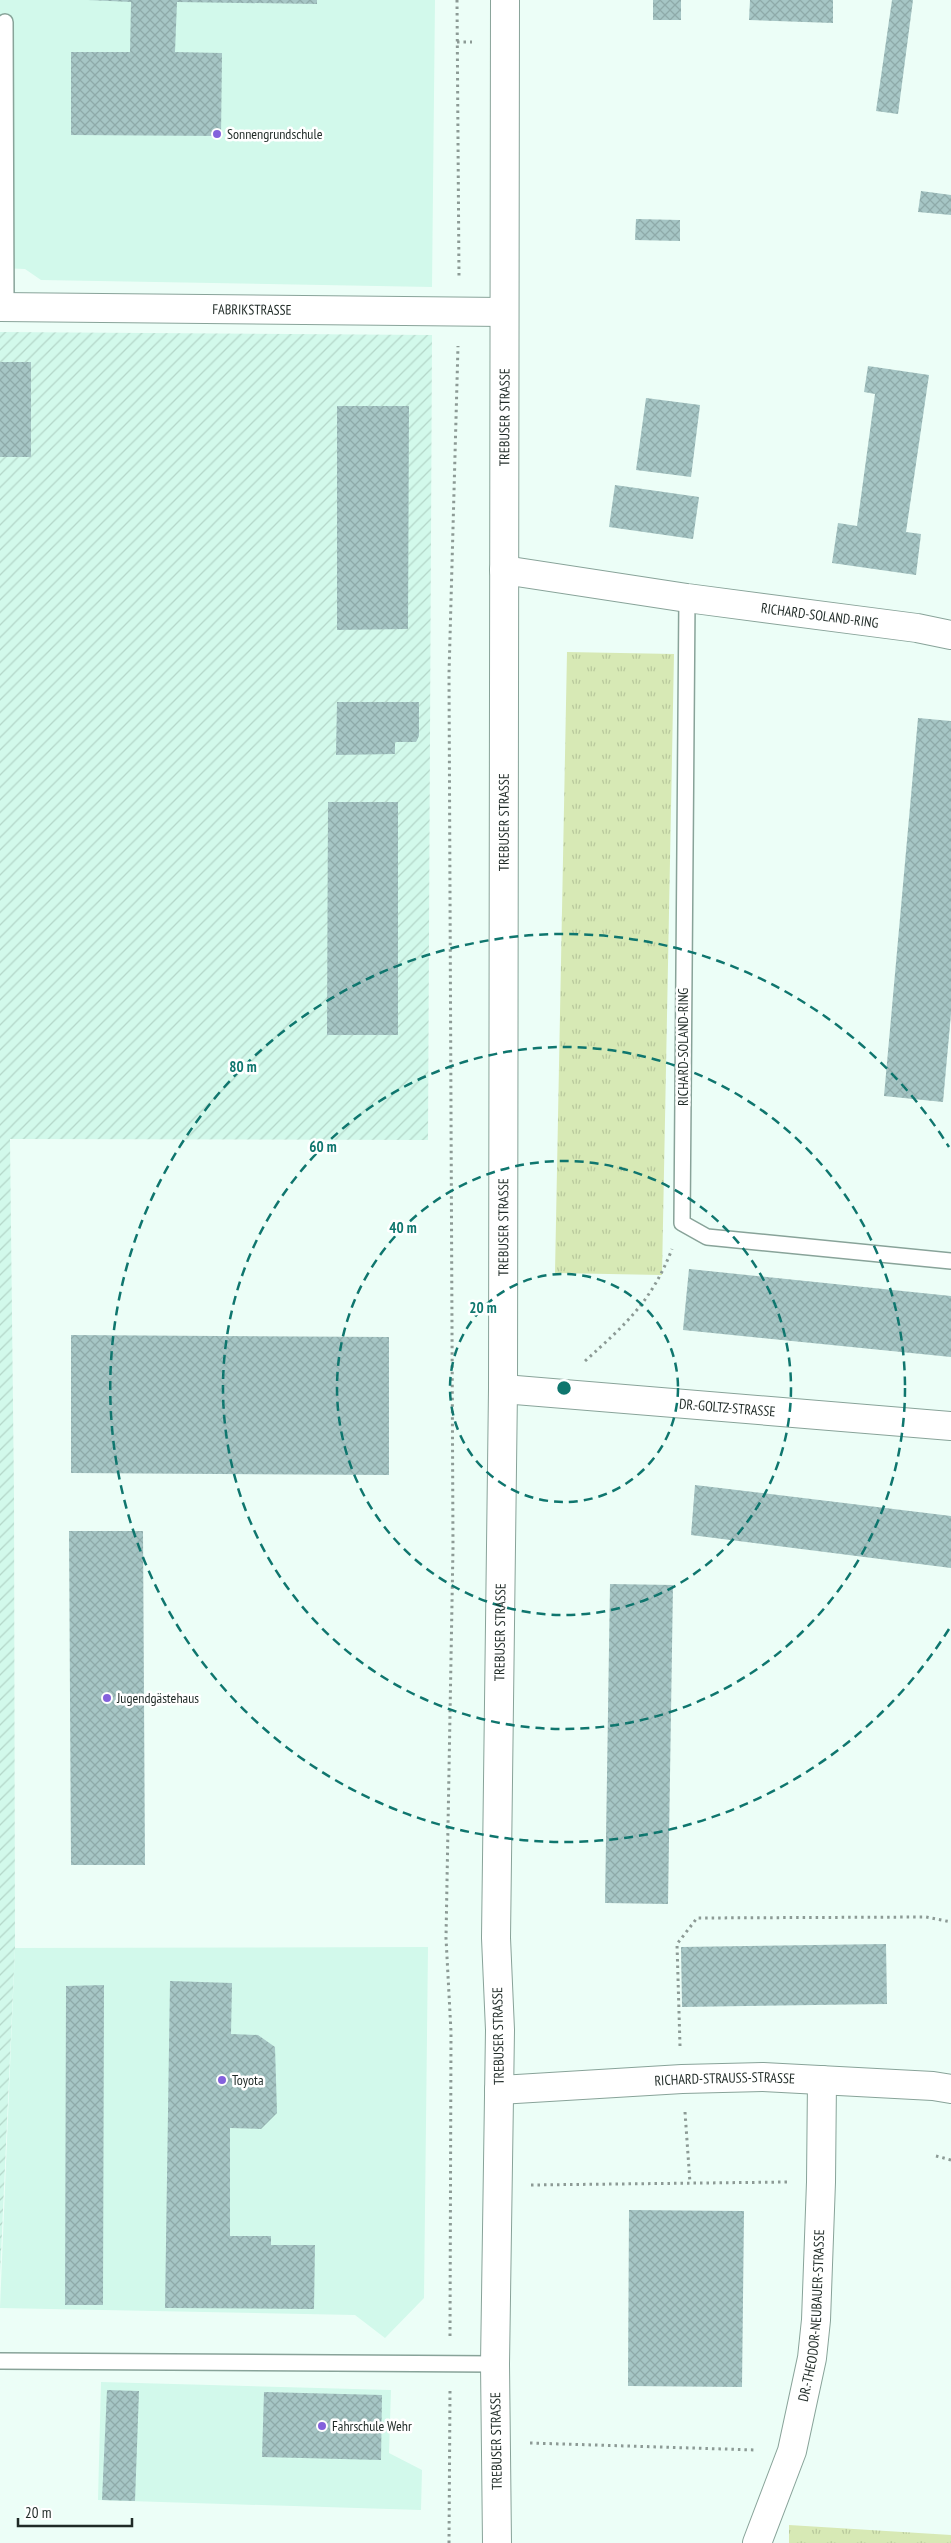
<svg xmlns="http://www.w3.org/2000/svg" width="951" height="2543" viewBox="0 0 951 2543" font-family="'PT Sans Narrow',sans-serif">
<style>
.built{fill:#d2f9eb}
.industrial{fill:url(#industrial-furrows)}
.grass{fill:url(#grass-tufts)}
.building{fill:url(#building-cross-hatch)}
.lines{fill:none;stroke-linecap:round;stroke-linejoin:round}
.service-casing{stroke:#88a399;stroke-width:18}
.minor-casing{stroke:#88a399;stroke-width:30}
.tertiary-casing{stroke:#88a399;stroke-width:30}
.path{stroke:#8c9a95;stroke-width:3;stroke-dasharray:2.5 4;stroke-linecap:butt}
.service{stroke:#fff;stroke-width:15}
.minor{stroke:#fff;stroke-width:28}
.tertiary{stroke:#fff;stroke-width:28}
.ring{fill:none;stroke:#0f766e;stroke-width:2.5;stroke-dasharray:9 6}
.poi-dot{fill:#8461dc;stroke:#fff;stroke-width:2}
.labels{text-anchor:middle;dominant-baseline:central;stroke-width:5;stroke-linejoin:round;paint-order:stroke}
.poi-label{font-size:14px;fill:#1f2a26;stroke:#fff;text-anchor:start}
.street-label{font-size:14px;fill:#1f2a26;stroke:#fff}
.centre{fill:#0f766e;stroke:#fff;stroke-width:2.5}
.ring-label{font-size:15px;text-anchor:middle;font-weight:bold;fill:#0f766e;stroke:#fff;stroke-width:5;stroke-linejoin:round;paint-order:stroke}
</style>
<defs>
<pattern id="industrial-furrows" width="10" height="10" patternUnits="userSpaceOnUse" patternTransform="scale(1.25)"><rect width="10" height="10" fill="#d2f9eb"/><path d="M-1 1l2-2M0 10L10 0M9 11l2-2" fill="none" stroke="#b4d6c9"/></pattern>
<pattern id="grass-tufts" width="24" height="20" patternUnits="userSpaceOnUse" patternTransform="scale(1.25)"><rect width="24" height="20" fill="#d7e9b5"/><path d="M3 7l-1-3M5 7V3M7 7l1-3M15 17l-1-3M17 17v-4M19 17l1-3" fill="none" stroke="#b8c89c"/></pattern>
<pattern id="building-cross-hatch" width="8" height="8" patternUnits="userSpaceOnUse" patternTransform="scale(1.25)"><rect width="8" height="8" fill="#a6c6c5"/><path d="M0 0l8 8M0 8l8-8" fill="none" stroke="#8eaaa9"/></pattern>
</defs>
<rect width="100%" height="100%" fill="#ecfef7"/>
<path class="built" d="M0,0H435L432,287L41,280L25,269L0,268Z
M428,1947L424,2298L385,2338L355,2315L0,2308L15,1948Z
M101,2382L391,2390L389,2453L422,2470L421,2510L98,2500Z"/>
<path class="industrial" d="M0,332L432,335L428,1140L10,1139L14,1494L15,1948L0,2275Z"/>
<path class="grass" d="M567,652L674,654L662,1275L555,1273Z
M789,2525L951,2535V2543H789Z"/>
<path class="building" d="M88,0H317V4L177,2L175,52L222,53L221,136L71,135V52H130L131,2Z
M653,0H681V20H653Z
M750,0H833V23L749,20Z
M892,0H913L898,114L876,111Z
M921,191L951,195V215L918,212Z
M636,219L680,220V241L635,240Z
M0,362H31V457H0Z
M868,366L929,375L906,532L921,534L916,575L832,563L838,523L857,526L875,394L864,392Z
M646,398L700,405L691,477L636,470Z
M337,406H409L408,629L337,630Z
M615,485L699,497L693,539L609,527Z
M337,702H419V736L416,742H395V754L336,755Z
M918,718L951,721V1014L943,1102L884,1096Z
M328,802H398V1035H327Z
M689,1269L951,1296V1357L683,1330Z
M71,1335L389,1337V1475L71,1473Z
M695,1485L951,1516V1568L691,1535Z
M69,1531H143L145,1865H71Z
M610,1584L673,1585L668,1904L605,1903Z
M886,1944L887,2004L682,2007L681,1947Z
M170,1981L232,1983L231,2034L258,2035L275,2047L277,2113L261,2129L230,2128V2236H271V2245H315L314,2309L165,2308Z
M104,1985L103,2305H65L66,1986Z
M629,2210L744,2211L742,2387L628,2386Z
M107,2390L139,2391L135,2501L102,2500Z
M264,2392L382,2395L381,2460L262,2457Z"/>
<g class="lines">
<defs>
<path id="service" d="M5,22L6,307
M687,598L682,1223L707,1237L951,1261
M0,2361L495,2364"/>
<g id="minor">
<path id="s1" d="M0,307L504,312"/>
<path id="s2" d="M504,570L687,598L917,628L951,635"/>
<path id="s3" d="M503,1389L951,1426"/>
<path id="s4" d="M499,2090L682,2079L763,2077L933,2086L951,2089"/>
<path id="s5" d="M757,2543L792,2451L812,2358L816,2320L821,2182L822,2080"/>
</g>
<g id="tertiary">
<path id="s6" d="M497,2543L495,2364L500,2030L496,1938L503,1389L505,0"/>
</g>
</defs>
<use href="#service" class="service-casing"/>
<use href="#minor" class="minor-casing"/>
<use href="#tertiary" class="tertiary-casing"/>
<path class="path" d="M457,0L459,279
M457,42H472
M585,1361C625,1325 652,1301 672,1249
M680,2046L677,1944L697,1918L926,1917L951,1922
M685,2112L690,2183
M936,2156L951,2160
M531,2185L788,2182
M450,2336L451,2032L446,1938L453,1547L449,674L458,346
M530,2443L756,2450
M449,2543L450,2390"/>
<use href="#service" class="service"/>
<use href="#minor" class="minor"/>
<use href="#tertiary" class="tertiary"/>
</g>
<g class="ring">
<circle cx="564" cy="1388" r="114"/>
<circle cx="564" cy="1388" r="227"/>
<circle cx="564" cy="1388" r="341"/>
<path d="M949 1629A454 454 0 1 1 949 1147"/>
</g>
<g class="poi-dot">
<circle cx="217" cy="134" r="5"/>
<circle cx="107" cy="1698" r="5"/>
<circle cx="222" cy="2080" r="5"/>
<circle cx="322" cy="2426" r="5"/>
</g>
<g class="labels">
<g class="poi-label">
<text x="227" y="134">Sonnengrundschule</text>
<text x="117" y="1698">Jugendgästehaus</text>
<text x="232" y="2080">Toyota</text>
<text x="332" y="2426">Fahrschule Wehr</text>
</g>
<g class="street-label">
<text stroke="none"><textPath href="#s1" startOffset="252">FABRIKSTRASSE</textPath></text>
<text stroke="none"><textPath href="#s6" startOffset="2126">TREBUSER STRASSE</textPath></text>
<text stroke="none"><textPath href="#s2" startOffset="319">RICHARD-SOLAND-RING</textPath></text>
<text stroke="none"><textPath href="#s6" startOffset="1721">TREBUSER STRASSE</textPath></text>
<text transform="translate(683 1047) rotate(-90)">RICHARD-SOLAND-RING</text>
<text stroke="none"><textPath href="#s6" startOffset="1316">TREBUSER STRASSE</textPath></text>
<text stroke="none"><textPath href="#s3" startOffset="225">DR.-GOLTZ-STRASSE</textPath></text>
<text stroke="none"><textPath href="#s6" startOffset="911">TREBUSER STRASSE</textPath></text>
<text transform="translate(498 2036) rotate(-91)">TREBUSER STRASSE</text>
<text stroke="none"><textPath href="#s4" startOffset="226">RICHARD-STRAUSS-STRASSE</textPath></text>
<text stroke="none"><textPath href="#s5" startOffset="236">DR.-THEODOR-NEUBAUER-STRASSE</textPath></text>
<text transform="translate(496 2441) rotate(-91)">TREBUSER STRASSE</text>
</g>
</g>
<circle cx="564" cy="1388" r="8" class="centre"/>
<g class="ring-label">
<text x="243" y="1072">80 m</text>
<text x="323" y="1152">60 m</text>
<text x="403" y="1233">40 m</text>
<text x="483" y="1313">20 m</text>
</g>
<path d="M18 2518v8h114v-8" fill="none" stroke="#1f2a26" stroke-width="2.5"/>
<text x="25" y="2518" font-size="15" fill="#1f2a26" stroke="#ffffff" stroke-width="4" paint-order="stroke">20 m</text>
</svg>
